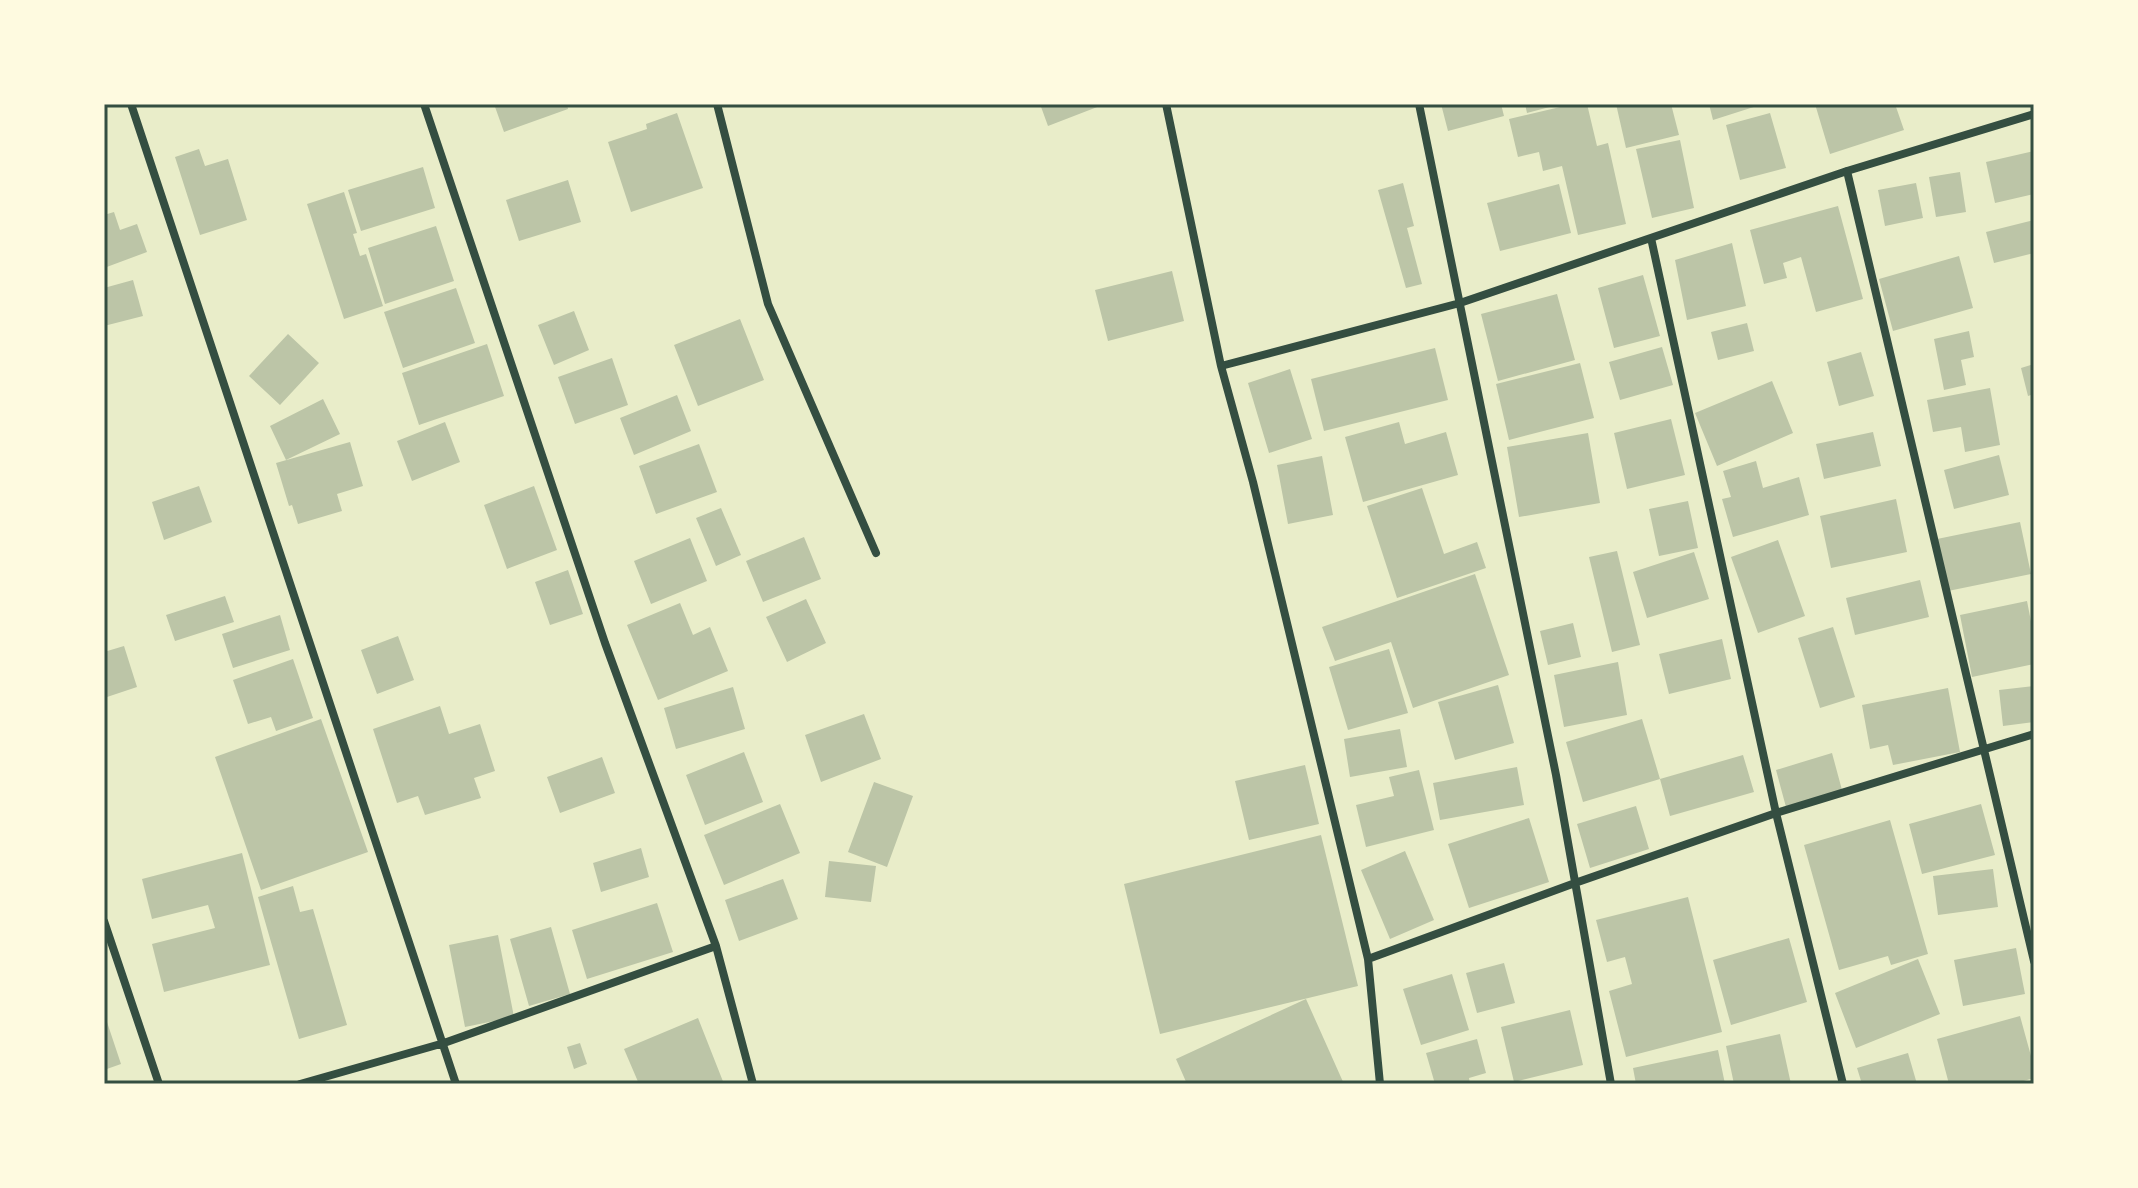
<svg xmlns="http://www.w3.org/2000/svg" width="2138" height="1188" viewBox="0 0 2138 1188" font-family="Figtree,sans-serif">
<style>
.building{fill:#bcc5a7}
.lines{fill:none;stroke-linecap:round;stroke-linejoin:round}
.minor{stroke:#344e41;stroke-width:8}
.neatline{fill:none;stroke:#344e41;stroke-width:3}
</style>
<rect width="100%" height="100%" fill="#e9edc9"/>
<path class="building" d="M494,104H567L568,109L504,132Z
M1040,104H1105L1048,126Z
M1441,104H1501L1504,116L1448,131Z
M1525,104H1557V105L1527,113Z
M1573,104H1587L1597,146L1608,143L1626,224L1578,235L1562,166L1543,171L1539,152L1518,157L1509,119Z
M1616,104H1671L1679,135L1626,148Z
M1709,104H1760V105L1713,120Z
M1815,104H1895L1904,130L1830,154Z
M677,113L703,188L631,212L608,142L647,129L646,124Z
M1770,113L1786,168L1740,180L1726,125Z
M1680,140L1694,208L1652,218L1636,149Z
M199,149L205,166L228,159L247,220L200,235L175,157Z
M2034,151V194L1995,203L1986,162Z
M423,167L435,208L361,231L348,190Z
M1960,172L1966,212L1936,217L1929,177Z
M568,180L581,222L519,241L506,200Z
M1403,183L1414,226L1407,228L1422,284L1406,288L1378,190Z
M1916,183L1923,218L1885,226L1878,190Z
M1559,184L1571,233L1500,251L1487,203Z
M344,192L357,233L353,234L360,256L366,254L383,306L344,319L307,204Z
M1838,206L1863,299L1816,312L1801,257L1783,263L1787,278L1764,284L1750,230Z
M114,212L120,230L137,224L147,252L104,268V215Z
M2034,220V253L1994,263L1986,232Z
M436,226L454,281L385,304L368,248Z
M1732,243L1746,306L1687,320L1675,260Z
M1959,256L1973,308L1893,331L1879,279Z
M1172,271L1184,321L1108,341L1095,290Z
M1643,275L1660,336L1614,348L1598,288Z
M133,280L143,316L104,326V288Z
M456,288L475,343L403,368L384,312Z
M1557,294L1575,360L1498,381L1481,314Z
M574,311L589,350L554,365L538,325Z
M740,319L764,380L698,406L674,345Z
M1747,323L1754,351L1718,360L1711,332Z
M1969,331L1974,357L1961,360L1966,385L1944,390L1934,339Z
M288,334L319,363L280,405L249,376Z
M487,344L504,396L419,425L402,373Z
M1662,347L1673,385L1620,400L1609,362Z
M1435,348L1448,400L1324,431L1311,379Z
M1861,352L1874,396L1839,406L1827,362Z
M612,358L628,405L575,424L558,377Z
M1580,363L1594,418L1509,440L1496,384Z
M2034,364V394L2028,396L2021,368Z
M1290,369L1312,439L1269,453L1248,383Z
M1772,381L1793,433L1717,466L1695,413Z
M1990,388L2000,445L1965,452L1961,427L1933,432L1927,400Z
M677,395L691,431L634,455L620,418Z
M323,399L340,434L286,460L270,426Z
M1671,419L1685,475L1627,489L1614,433Z
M445,422L460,462L412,481L397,441Z
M1399,422L1405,444L1446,432L1458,475L1363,502L1345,437Z
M1873,432L1881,466L1824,479L1816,444Z
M1588,433L1600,503L1519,517L1507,447Z
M350,442L363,486L337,494L342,511L298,524L292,505L289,506L276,463Z
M699,444L717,492L656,514L639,466Z
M1999,455L2009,495L1954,509L1944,470Z
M1322,456L1333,515L1288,524L1277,465Z
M1756,461L1763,488L1799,477L1809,515L1733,537L1722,499L1731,497L1723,471Z
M199,486L212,522L164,540L152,502Z
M534,486L557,550L507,569L484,505Z
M1422,488L1444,554L1477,542L1486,568L1397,598L1367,506Z
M1896,499L1907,552L1831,568L1820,516Z
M1688,501L1698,548L1659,556L1649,509Z
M721,508L741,555L716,566L696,518Z
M2020,522L2031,574L1948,591L1937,539Z
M804,537L821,579L763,602L746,561Z
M690,538L707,581L651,604L634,561Z
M1778,540L1805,616L1758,633L1731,557Z
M1617,551L1640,645L1612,652L1589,557Z
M1694,552L1709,599L1647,618L1633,572Z
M568,570L583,614L550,625L535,582Z
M1475,574L1509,675L1413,708L1391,642L1335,661L1322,627Z
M1920,580L1929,617L1855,635L1846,598Z
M225,596L234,622L175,641L166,615Z
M806,599L826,643L787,662L766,617Z
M2027,601L2034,637V664L1972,677L1960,615Z
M680,603L693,635L710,627L728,671L658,700L627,625Z
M280,615L290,650L233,668L222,634Z
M1573,623L1581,657L1548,665L1540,631Z
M1833,627L1855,697L1820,708L1798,638Z
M398,636L414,680L377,694L361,650Z
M1722,639L1731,679L1669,694L1659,654Z
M124,646L137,687L104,698V652Z
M1389,649L1408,713L1348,730L1329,667Z
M293,659L313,718L276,731L271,717L248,724L233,680Z
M1618,662L1627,715L1564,727L1554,675Z
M1498,685L1514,743L1455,760L1438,702Z
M2034,686V722L2003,726L1999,690Z
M733,687L745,729L676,749L664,708Z
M1948,688L1960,752L1893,765L1888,745L1870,749L1862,705Z
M440,706L449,734L480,724L495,771L474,778L481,798L425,815L418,796L397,803L373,729Z
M864,714L881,759L821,782L805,735Z
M321,719L368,852L261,890L215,757Z
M1642,719L1660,779L1583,802L1566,742Z
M1400,729L1407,767L1350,777L1344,739Z
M744,752L763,802L705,825L686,775Z
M1832,753L1842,790L1786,807L1776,770Z
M1743,755L1754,792L1670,816L1660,779Z
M602,757L615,793L560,813L547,777Z
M1305,765L1319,824L1249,840L1235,781Z
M1517,767L1524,805L1440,820L1433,783Z
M1419,770L1434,830L1366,847L1356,805L1394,796L1389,777Z
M874,782L913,796L887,867L848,852Z
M780,804L800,853L724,885L704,835Z
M1981,804L1995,855L1922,874L1909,824Z
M1636,806L1649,849L1590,868L1577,824Z
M1529,818L1549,882L1469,908L1448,844Z
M1890,820L1928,954L1891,965L1888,956L1839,970L1804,845Z
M1321,835L1358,986L1160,1034L1124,884Z
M641,848L649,877L601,892L593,863Z
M1405,851L1434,920L1390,939L1361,870Z
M242,853L270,965L164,992L152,944L215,928L208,905L152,919L142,879Z
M829,861L876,866L871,902L825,897Z
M1993,869L1998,907L1938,915L1933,876Z
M783,879L798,919L739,941L725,900Z
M293,886L300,912L313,909L347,1025L299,1039L258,897Z
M1688,897L1722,1032L1626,1057L1609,991L1632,984L1625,957L1607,962L1596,920Z
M657,903L673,952L587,979L572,930Z
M551,927L570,994L529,1006L510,939Z
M498,935L514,1017L465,1027L449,945Z
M1789,938L1807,1002L1731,1025L1713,960Z
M2016,948L2025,994L1963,1006L1954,960Z
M1918,959L1940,1014L1856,1048L1835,993Z
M1504,963L1515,1003L1477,1013L1466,973Z
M1452,974L1469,1030L1421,1045L1403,989Z
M1306,999L1344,1084H1187L1176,1059Z
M1570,1010L1583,1065L1514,1082L1501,1027Z
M104,1013L121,1064L104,1070Z
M2020,1016L2034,1067V1078L2013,1084H1949L1937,1039Z
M698,1018L724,1084H639L624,1049Z
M1780,1034L1791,1084H1734L1726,1046Z
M1477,1039L1486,1073L1469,1078L1470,1084H1435L1426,1053Z
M580,1043L587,1064L574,1069L567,1047Z
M1718,1050L1725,1084H1636L1633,1068Z
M1908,1053L1917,1084H1862L1857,1068Z"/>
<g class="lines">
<path class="minor" d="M131,104L456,1084
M424,104L605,643L716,946L753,1084
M717,104L768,304L876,553
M1166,104L1221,366L1253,482L1368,959L1380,1084
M1419,104L1556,775L1611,1084
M1847,171L2034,961
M1651,238L1776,813L1843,1084
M1221,366L1460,303L1847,171L2034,114
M104,921L159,1084
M1368,959L1575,883L1776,813L2034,734
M300,1084L444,1043L716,946"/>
</g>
<rect width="2138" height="1188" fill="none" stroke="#fefae0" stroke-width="212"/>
<rect x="106" y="106" width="1926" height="976" class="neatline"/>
</svg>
